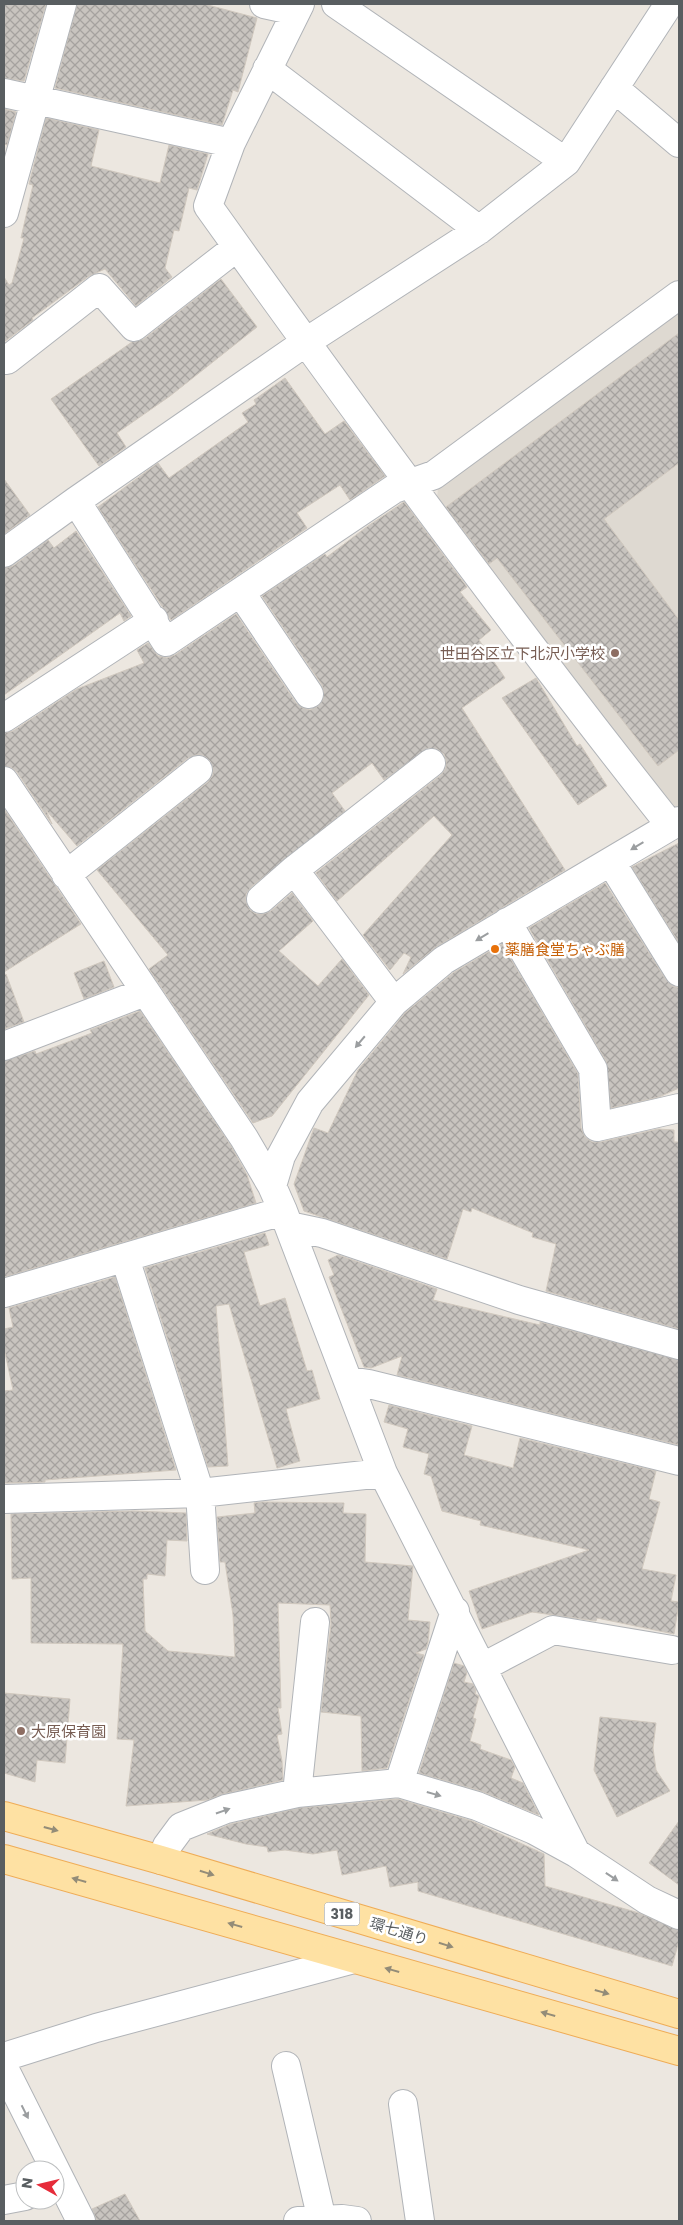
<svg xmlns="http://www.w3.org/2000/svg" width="683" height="2225" viewBox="0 0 683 2225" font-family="Poppins,'Noto Sans JP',sans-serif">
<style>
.education{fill:#ded9d1}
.building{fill:url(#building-cross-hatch);stroke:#d0c8be}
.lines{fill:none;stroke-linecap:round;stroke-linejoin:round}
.minor-casing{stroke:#b1b4b8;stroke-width:30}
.major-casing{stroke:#efac56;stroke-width:30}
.minor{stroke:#fff;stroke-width:28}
.major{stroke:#fee1a3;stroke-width:28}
.oneway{fill:#9b9ea0}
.oneway2{fill:#938c78}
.education-dot{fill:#8d6e63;stroke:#fff;stroke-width:2}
.food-dot{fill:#e8710a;stroke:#fff;stroke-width:2}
.labels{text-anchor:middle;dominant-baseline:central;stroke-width:5;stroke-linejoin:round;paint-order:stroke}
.shield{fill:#fff;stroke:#8b8e90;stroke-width:1}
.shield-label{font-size:14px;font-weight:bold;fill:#595e61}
.education-label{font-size:15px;fill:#785e54;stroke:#fff;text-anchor:end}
.food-label{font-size:15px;fill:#c56008;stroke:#fff;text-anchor:start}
.street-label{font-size:15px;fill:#595e61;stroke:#fff}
</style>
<defs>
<pattern id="building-cross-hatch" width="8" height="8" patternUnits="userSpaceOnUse" patternTransform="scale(1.25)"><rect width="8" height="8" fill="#c8c4bf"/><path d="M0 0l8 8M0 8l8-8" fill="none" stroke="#a5a29f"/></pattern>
</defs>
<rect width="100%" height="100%" fill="#ece7e0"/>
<path class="education" d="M679,307V808L675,810L437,501L438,485Z"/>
<path class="building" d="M4,4H46L24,81L4,78Z
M77,4H204L257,18L238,92L233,90L222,125L55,88Z
M4,109L16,112L7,145L4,144Z
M46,118L99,130L91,166L160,183L169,145L208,154L197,190L189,188L179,231L174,230L165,268L172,277L136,306L105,269L89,276L32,318L33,320L4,342V277L9,285L12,283L24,238H21L33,185L29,184Z
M221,279L257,327L170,396L117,433L126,447L99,466L51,399L132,342L144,339Z
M679,333V463L604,519L679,620V750L658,766L497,558L489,564L446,507Z
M285,378L325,434L344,421L385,476L350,500L340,485L297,513L307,528L171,620L98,507L158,463L169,478L248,422L242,413L256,404L254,400Z
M4,479L30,515L4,534Z
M404,502L467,587L460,592L491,630L479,640L505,678L462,708L565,870L436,947L403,974L411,957L404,953L390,970L363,935L452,835L434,816L337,901L316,873L441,775L446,768V760L444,754L437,749L428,748L384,780L372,763L332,793L345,811L251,887L246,894V902L250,910L256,914H264L271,911L292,893L313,921L279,951L318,986L342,959L369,995L272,1116L253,1123L149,969L168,955L97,870L208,782L213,775V768L210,761L203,755H195L188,758L77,846L46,810L52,824L17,772L11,767L4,766V733L13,731L77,689L144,663L137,650L148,643L158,656L167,658L175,655L236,614L296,703L303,708L310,710L317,707L323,700L324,692L322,685L262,596L325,554L327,557L368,526Z
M76,531L131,616L124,621L120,613L4,695V568L13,566L48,540L54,548Z
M536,678L577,746L580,744L607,786L578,805L502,698Z
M4,809L81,924L4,972Z
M679,843V943L632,867Z
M605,883L666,980L672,986L679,988V1088L659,1097L611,1108L606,1061L529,928Z
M502,944L578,1074L581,1128L585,1137L592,1142H601L658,1129L674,1130V1142H679V1329L546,1291L556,1244L532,1237L533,1233L472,1208L471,1212L463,1209L447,1259L304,1211L294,1184L314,1128L328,1133L358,1070L405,1013L453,973Z
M104,961L114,987L84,999L74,973Z
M6,974L24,1022L4,1029V975Z
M140,1011L231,1146L247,1175L256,1203L4,1277V1061L35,1051L36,1054L92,1033L90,1030Z
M265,1233L269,1245L244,1252L260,1306L285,1298L307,1371L312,1370L320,1399L286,1409L300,1461L277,1468L229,1304L216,1306L228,1466L208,1467L145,1268Z
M338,1255L437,1289L433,1300L540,1325V1322L679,1360V1445L397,1375L402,1356L371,1368L364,1367L329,1277L334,1275L328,1260Z
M115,1277L176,1470L45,1480V1482L4,1483V1391L13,1390L4,1348V1329L13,1327L9,1308Z
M389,1405L472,1426L464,1455L513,1468L520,1438L656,1471L649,1499L660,1502L642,1569L676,1575L671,1601L679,1602L674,1634L597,1618L596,1621L532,1612L482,1629L469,1591L589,1550L480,1525L481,1521L442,1511L431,1476L424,1474L429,1454L403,1447L408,1429L384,1422Z
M262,1502L344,1503L343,1513L366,1514L365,1562L413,1566L408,1620L430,1622L428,1642L426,1649L416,1653L424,1655L387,1768L362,1771L361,1716L321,1712L331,1624L330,1605L278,1603L281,1708H278L282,1734L277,1735L282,1761L283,1780L223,1794L207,1800L126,1806L134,1740L117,1739L123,1644L31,1643V1578L12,1579L11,1514L134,1511L186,1513L187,1541L167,1540L165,1576L147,1574V1579H143L145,1631L168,1651L235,1657L233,1615L225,1562H220L217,1517L255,1513L254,1503Z
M454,1663L464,1666L467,1672L464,1682L473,1684L476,1690L475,1694L479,1696L473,1718L476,1719L470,1741L481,1745L480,1749L511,1760L515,1767L511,1778L523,1783L539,1815L481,1791L419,1773Z
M4,1693L70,1699L65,1763L37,1760L35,1782L4,1773Z
M600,1717L656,1723L653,1748L656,1770L670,1791L617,1817L594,1770Z
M398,1799L472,1821L544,1854L545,1886L639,1913L679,1930V1941L672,1966L418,1891V1882L390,1887L386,1866L342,1875L337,1850L313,1854L285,1850L268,1852L267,1847L246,1844L207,1834L231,1824L299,1808Z
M679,1821V1885L649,1863Z
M125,2194L140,2221H97L92,2209Z"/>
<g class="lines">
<defs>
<path id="minor" d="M264,4L296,11
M300,4L231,143L208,206C358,416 511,624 671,826
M336,4L566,162
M267,69L479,230
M614,88L679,143
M4,93L231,143
M4,213L62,4
M7,360L99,288L134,327L237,247
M76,501L166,642L394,489L434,475L679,295
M4,553L76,501L306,342L479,230L566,162L669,4
M241,593L309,694
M4,718L154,620
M4,781L244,1138L272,1186L283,1211L383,1473L576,1853
M611,862L679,972
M294,870L394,1002
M66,875L198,770
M261,899L294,870L431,763
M507,922L593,1069L597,1127L679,1108
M4,1046L145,992
M272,1186L281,1156L310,1102L394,1002L444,960L679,821
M289,1226L322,1233L519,1300L679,1345
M125,1258L200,1493L205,1570
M4,1293L283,1211
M349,1381L369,1384L679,1461
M4,1499L200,1493L383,1473
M483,1667L553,1630L672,1650
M399,1783L455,1611
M297,1793L315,1622
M161,1860L167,1846L181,1827L226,1809L297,1793L399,1783L477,1806L534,1830L576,1853L647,1900L679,1915
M4,2057L96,2028L354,1959
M286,2066L322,2220
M4,2068L81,2221
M403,2104L420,2221
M4,2200L25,2196
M298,2221L342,2219L357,2221"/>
<path id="major" d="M4,1816L161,1860L679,2014
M4,1859L679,2051"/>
</defs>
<use href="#minor" class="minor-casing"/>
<use href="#major" class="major-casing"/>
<use href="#minor" class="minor"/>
<use href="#major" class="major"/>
</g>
<defs><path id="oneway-solid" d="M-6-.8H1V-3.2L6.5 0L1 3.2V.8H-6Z" transform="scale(1.25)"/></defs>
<g class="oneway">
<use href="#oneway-solid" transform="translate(637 846) rotate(149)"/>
<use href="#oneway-solid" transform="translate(482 937) rotate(149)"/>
<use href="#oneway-solid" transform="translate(360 1042) rotate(130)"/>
<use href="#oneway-solid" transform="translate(434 1794) rotate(16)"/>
<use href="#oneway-solid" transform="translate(223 1811) rotate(-19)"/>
<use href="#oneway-solid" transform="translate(612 1877) rotate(34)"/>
<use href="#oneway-solid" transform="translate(25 2112) rotate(63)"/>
</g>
<g class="oneway2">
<use href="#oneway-solid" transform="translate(51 1829) rotate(15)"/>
<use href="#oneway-solid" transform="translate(207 1873) rotate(17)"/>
<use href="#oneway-solid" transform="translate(79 1880) rotate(-164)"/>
<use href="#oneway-solid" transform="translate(235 1925) rotate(-164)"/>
<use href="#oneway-solid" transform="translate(446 1945) rotate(17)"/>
<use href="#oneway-solid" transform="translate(392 1970) rotate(-164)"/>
<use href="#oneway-solid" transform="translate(602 1992) rotate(16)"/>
<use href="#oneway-solid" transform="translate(548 2014) rotate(-164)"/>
</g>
<g class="education-dot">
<circle cx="615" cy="653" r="5"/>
<circle cx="21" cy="1731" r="5"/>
</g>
<circle class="food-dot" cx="495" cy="949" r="5"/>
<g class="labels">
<rect class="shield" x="324.5" y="1902.5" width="35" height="23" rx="4"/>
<g class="shield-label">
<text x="342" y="1914">318</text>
</g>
<g class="education-label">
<text x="605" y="653">世田谷区立下北沢小学校</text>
<text x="31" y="1731" text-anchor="start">大原保育園</text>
</g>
<g class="food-label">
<text x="505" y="949">薬膳食堂ちゃぶ膳</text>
</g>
<g class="street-label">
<text transform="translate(399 1931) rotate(17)">環七通り</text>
</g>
</g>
<rect width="683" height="2225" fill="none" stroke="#595e61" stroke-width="10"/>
<g transform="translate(40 2185) rotate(278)"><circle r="24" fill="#ffffff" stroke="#bdbfc0"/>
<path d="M0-4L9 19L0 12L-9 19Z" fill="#e62c3a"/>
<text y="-8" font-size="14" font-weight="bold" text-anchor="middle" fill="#595e61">N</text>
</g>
</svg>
